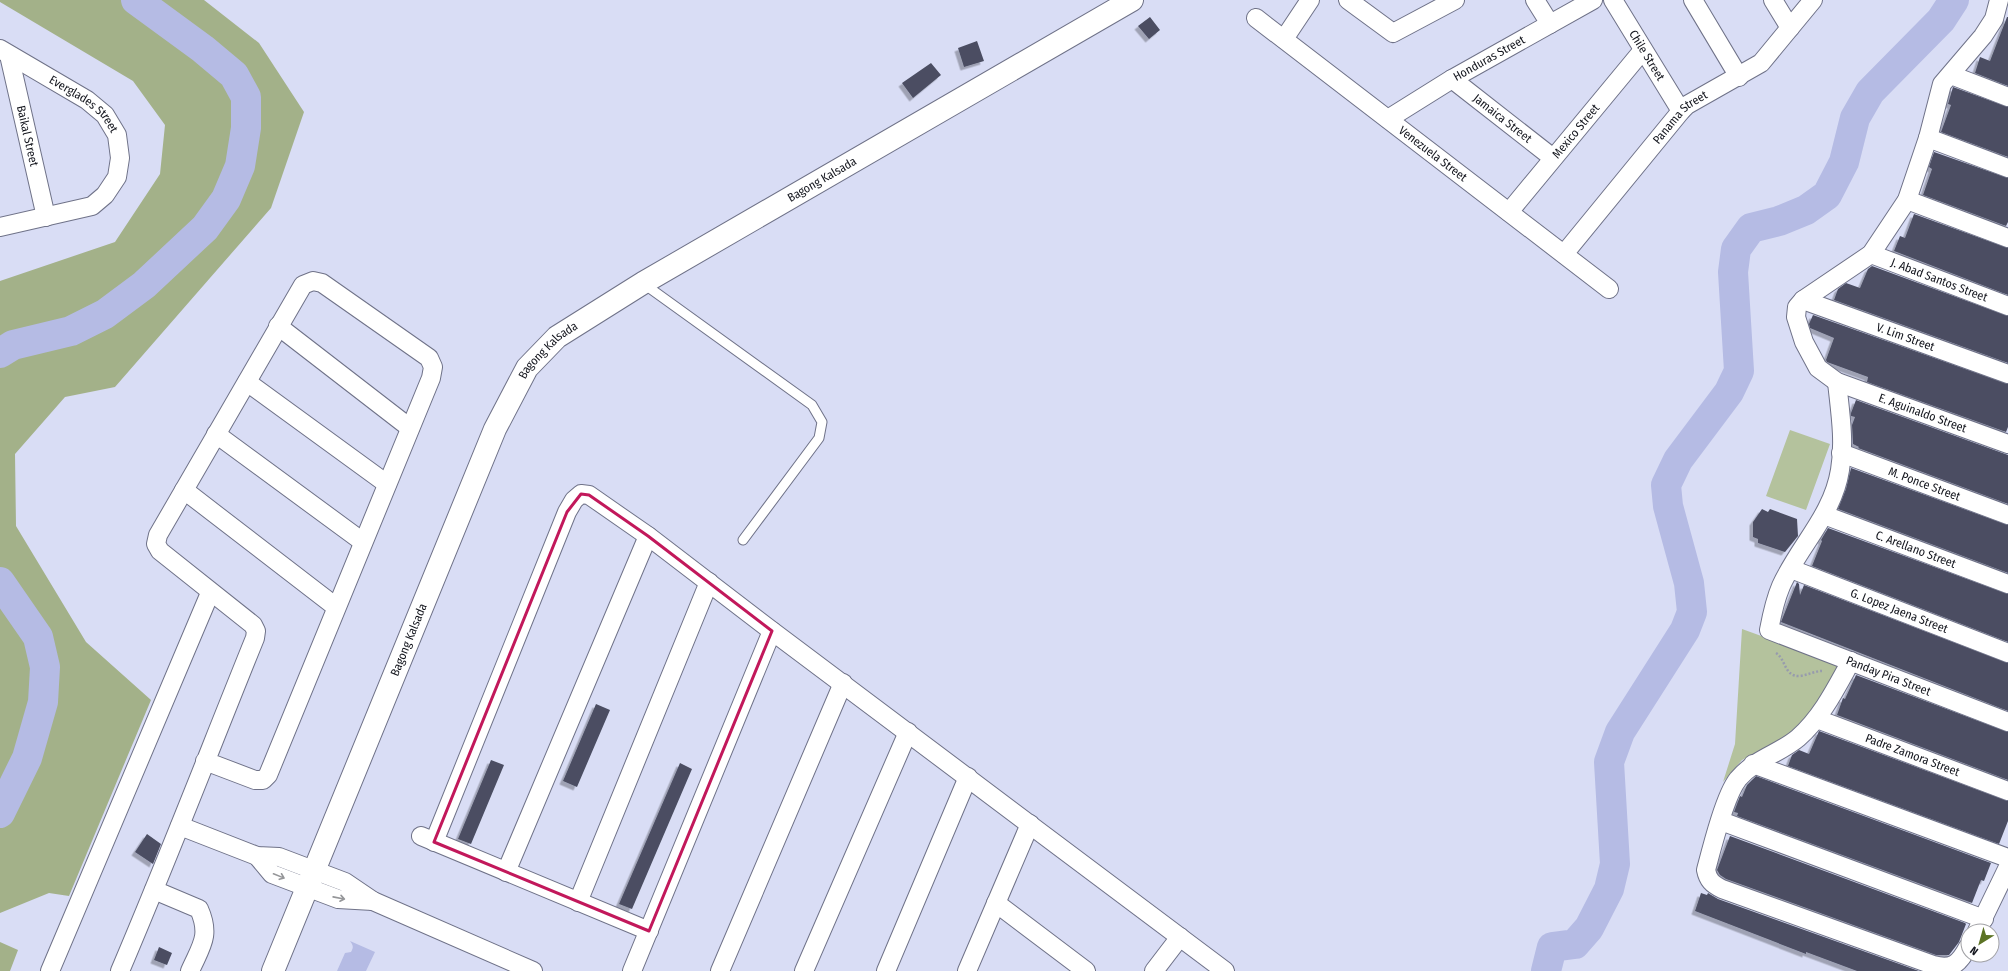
<svg xmlns="http://www.w3.org/2000/svg" width="2008" height="971" viewBox="0 0 2008 971" font-family="'Fira Sans Condensed',sans-serif">
<style>
.green{fill:#b4c29d}
.forest{fill:#a3b189}
.water{fill:#b5bbe4}
.lines{fill:none;stroke-linecap:round;stroke-linejoin:round}
.river{stroke:#b5bbe4;stroke-width:30}
.building{fill:#4b4e62;filter:url(#shadow)}
.service-casing{stroke:#6f7288;stroke-width:11}
.minor-casing{stroke:#6f7288;stroke-width:20}
.tertiary-casing{stroke:#6f7288;stroke-width:24}
.path{stroke:#979bad;stroke-width:2.5;stroke-dasharray:2 2;stroke-linecap:butt}
.service{stroke:#fff;stroke-width:9}
.minor{stroke:#fff;stroke-width:18}
.tertiary{stroke:#fff;stroke-width:22}
.oneway{stroke:#959699}
.marked{fill:none;stroke:#c2185b;stroke-width:3;stroke-linejoin:round}
.labels{text-anchor:middle;dominant-baseline:central;stroke-width:4;stroke-linejoin:round;paint-order:stroke}
.street-label{font-size:12px;fill:#13151d;stroke:#fff}
</style>
<defs>
<filter id="shadow"><feDropShadow dx="-3.5" dy="3.5" stdDeviation="0" flood-color="#0004"/></filter>
</defs>
<rect width="100%" height="100%" fill="#d9ddf5"/>
<path class="green" d="M1790,430L1830,444L1806,510L1766,496Z
M1742,629L1836,663L1839,666L1814,711L1796,729L1777,743L1742,760L1723,782L1735,744Z"/>
<path class="forest" d="M0,0H204L259,43L304,112L271,208L115,387L65,397L15,454L16,526L86,642L151,700L69,896L49,893L0,913V281L115,242L160,174L165,125L133,81L0,2Z
M0,942L18,950L10,971H0Z"/>
<path class="water" d="M350,941L375,952L366,971H337L345,953L351,952C354,947 353,945 350,941Z"/>
<g class="lines">
<path class="river" d="M0,353L13,345L71,331L105,314L144,285L205,228L226,199L240,166L246,128V97L234,75L203,49L136,0
M0,582L38,637L45,667L43,702L27,758L0,813
M1546,971L1552,947L1575,944L1589,928L1609,889L1615,864L1609,762L1620,732L1685,630L1692,612L1689,583L1668,506L1666,485L1678,460L1729,392L1739,371L1733,272L1736,249L1751,228L1779,221L1806,210L1827,195L1844,162L1855,118L1870,92L1941,20L1954,0"/>
</g>
<path class="building" d="M1150,17L1160,30L1149,39L1138,26Z
M2007,17H2008V86L1975,73L1980,57L1990,61Z
M977,41L984,61L964,67L958,48Z
M931,63L941,75L913,98L902,83Z
M1953,87L2008,107V157L1941,132L1951,105L1948,104Z
M1934,152L2008,178V222L2006,226L1923,195L1932,169L1929,167Z
M1914,214L2008,248V295L1894,251L1900,236L1905,238Z
M1872,266L2008,316V363L1834,300L1838,289L1846,283L1860,288L1868,269Z
M1813,315L2008,384V427L2006,432L1867,382L1868,377L1827,362L1826,360L1834,338L1810,328L1809,324Z
M1856,400L2008,455V504L1858,448L1859,447L1853,444L1852,425L1855,417L1851,416V413Z
M1851,468L2008,525V573L1838,509L1846,489Z
M1762,509L1768,512L1770,509L1797,519L1798,536L1785,552L1758,543V539L1753,537V522Z
M1828,528L2008,594V642L1812,566L1822,541L1821,540Z
M1797,582L1799,584L1800,595L1804,585L2008,663V711L1781,622Z
M1856,675L2008,732V780L1837,715L1843,698L1845,699Z
M596,704L610,710L577,787L563,781Z
M1819,731L2008,801V821L1999,844L1788,766L1792,755L1799,750L1809,754Z
M491,760L504,765L471,844L458,839Z
M680,763L692,769L632,909L619,904Z
M1756,776L1991,863L1984,881L1981,880L1972,903L1737,816L1738,813L1734,812L1740,796L1742,797L1747,785Z
M147,834L161,844L153,864L135,852Z
M1730,836L1965,923L1966,924L1959,942L1949,955H1936L1726,879L1720,875L1717,870Z
M1701,893L1707,895L1708,893L1718,899L1919,971H1857L1806,952V954L1695,911Z
M159,947L172,953L167,965L154,960Z"/>
<g class="lines">
<defs>
<path id="service" d="M644,284L812,405L822,422L819,438L743,540"/>
<g id="minor">
<path d="M1348,0L1393,33L1455,0"/>
<path d="M1535,0L1550,24"/>
<path id="s1" d="M1613,0L1681,111"/>
<path d="M1693,0L1739,77"/>
<path d="M1773,0L1790,28"/>
<path id="s2" d="M1999,0L1994,19L1983,36L1942,84L1928,138L1907,200L1871,254L1803,300L1797,307L1796,317L1804,342L1818,368L1837,382L2008,444"/>
<path id="s3" d="M1256,18L1609,289"/>
<path d="M1284,39L1310,0"/>
<path id="s4" d="M0,49L87,100L105,115L117,135L120,158L117,177L105,195L92,206L0,227"/>
<path id="s5" d="M9,55L46,217"/>
<path d="M1951,75L2008,97"/>
<path id="s6" d="M1452,79L1553,158"/>
<path id="s7" d="M1388,119L1452,79L1593,0"/>
<path d="M1928,138L2008,168"/>
<path d="M1907,200L2008,238"/>
<path id="s8" d="M1509,212L1643,50"/>
<path id="s9" d="M1564,254L1681,111L1687,105L1761,63L1813,0"/>
<path id="s10" d="M1871,254L2008,306"/>
<path id="s11" d="M1803,300L2008,374"/>
<path d="M278,326L410,428"/>
<path d="M247,382L387,484"/>
<path id="s12" d="M1837,382C1840,411 1845,441 1840,470C1833,515 1799,546 1781,586C1775,600 1772,614 1769,630L2008,722"/>
<path d="M216,434L363,542"/>
<path id="s13" d="M1841,453L2008,515"/>
<path d="M184,490L336,607"/>
<path id="s14" d="M1824,515L2008,584"/>
<path id="s15" d="M1791,569L2008,653"/>
<path d="M1851,661C1836,688 1822,717 1798,738C1779,754 1756,758 1738,779C1725,795 1712,847 1706,870C1708,880 1712,884 1722,889L1933,965C1952,970 1959,964 1968,947"/>
<path id="s16" d="M1817,719L2008,791"/>
<path d="M1753,764L2008,858"/>
<path d="M1721,821L1984,919"/>
<path d="M180,826L257,856L279,857L345,882L373,901L533,971"/>
<path d="M421,836L649,931"/>
<path d="M434,842L567,512L574,500L581,494L589,495L648,536L772,631L1225,971"/>
<path d="M257,856L272,874L338,899L373,901"/>
<path d="M506,872L648,536"/>
<path d="M154,890L199,909C211,936 201,946 190,971"/>
<path d="M578,902L709,582"/>
<path d="M996,903L1086,971"/>
<path d="M1977,931L2008,867"/>
<path d="M50,971L210,593"/>
<path d="M120,971C167,861 210,749 255,638L256,631L253,625L160,551L156,544L158,535L303,285L313,281L322,283L429,358L433,367L431,378L268,775L263,780H255L205,761"/>
<path d="M632,971L772,631"/>
<path d="M720,971L843,683"/>
<path d="M804,971L908,732"/>
<path d="M886,971L968,777"/>
<path d="M967,971L1030,824"/>
<path d="M1154,971L1180,937"/>
</g>
<g id="tertiary">
<path id="s17" d="M273,971L495,429L527,368L557,337L643,283L1132,0"/>
</g>
</defs>
<use href="#service" class="service-casing"/>
<use href="#minor" class="minor-casing"/>
<use href="#tertiary" class="tertiary-casing"/>
<path class="path" d="M1776,653C1786,659 1784,677 1800,676C1808,675 1815,671 1822,671"/>
<use href="#service" class="service"/>
<use href="#minor" class="minor"/>
<use href="#tertiary" class="tertiary"/>
</g>
<defs><path id="oneway-shaft" d="M-6 0H5M1.5-3L5.5 0L1.5 3" fill="none" stroke-width="1.6" stroke-linecap="round" stroke-linejoin="round"/></defs>
<g class="oneway">
<use href="#oneway-shaft" transform="translate(279 876) rotate(22)"/>
<use href="#oneway-shaft" transform="translate(339 898) rotate(11)"/>
</g>
<path class="marked" d="M581,494L589,495L648,536L772,631L649,931L434,842L567,512Z"/>
<g class="labels">
<g class="street-label">
<text stroke="none"><textPath href="#s1" startOffset="65">Chile Street</textPath></text>
<text stroke="none"><textPath href="#s7" startOffset="118">Honduras Street</textPath></text>
<text stroke="none"><textPath href="#s4" startOffset="101">Everglades Street</textPath></text>
<text stroke="none"><textPath href="#s6" startOffset="64">Jamaica Street</textPath></text>
<text stroke="none"><textPath href="#s9" startOffset="180">Panama Street</textPath></text>
<text stroke="none"><textPath href="#s8" startOffset="105">Mexico Street</textPath></text>
<text stroke="none"><textPath href="#s5" startOffset="83">Baikal Street</textPath></text>
<text stroke="none"><textPath href="#s3" startOffset="223">Venezuela Street</textPath></text>
<text stroke="none"><textPath href="#s17" startOffset="1006">Bagong Kalsada</textPath></text>
<text stroke="none"><textPath href="#s10" startOffset="73">J. Abad Santos Street</textPath></text>
<text stroke="none"><textPath href="#s11" startOffset="109">V. Lim Street</textPath></text>
<text stroke="none"><textPath href="#s17" startOffset="682">Bagong Kalsada</textPath></text>
<text stroke="none"><textPath href="#s2" startOffset="561">E. Aguinaldo Street</textPath></text>
<text stroke="none"><textPath href="#s13" startOffset="89">M. Ponce Street</textPath></text>
<text stroke="none"><textPath href="#s14" startOffset="98">C. Arellano Street</textPath></text>
<text stroke="none"><textPath href="#s15" startOffset="116">G. Lopez Jaena Street</textPath></text>
<text stroke="none"><textPath href="#s17" startOffset="358">Bagong Kalsada</textPath></text>
<text stroke="none"><textPath href="#s12" startOffset="393">Panday Pira Street</textPath></text>
<text stroke="none"><textPath href="#s16" startOffset="102">Padre Zamora Street</textPath></text>
</g>
</g>
<g transform="translate(1980 943) rotate(217)"><circle r="19" fill="#ffffff" stroke="#a1a1a5"/>
<path d="M0-3L7 15L0 10L-7 15Z" fill="#5c7325"/>
<text y="-6" font-size="11" font-weight="bold" text-anchor="middle" fill="#13151d">N</text>
</g>
</svg>
